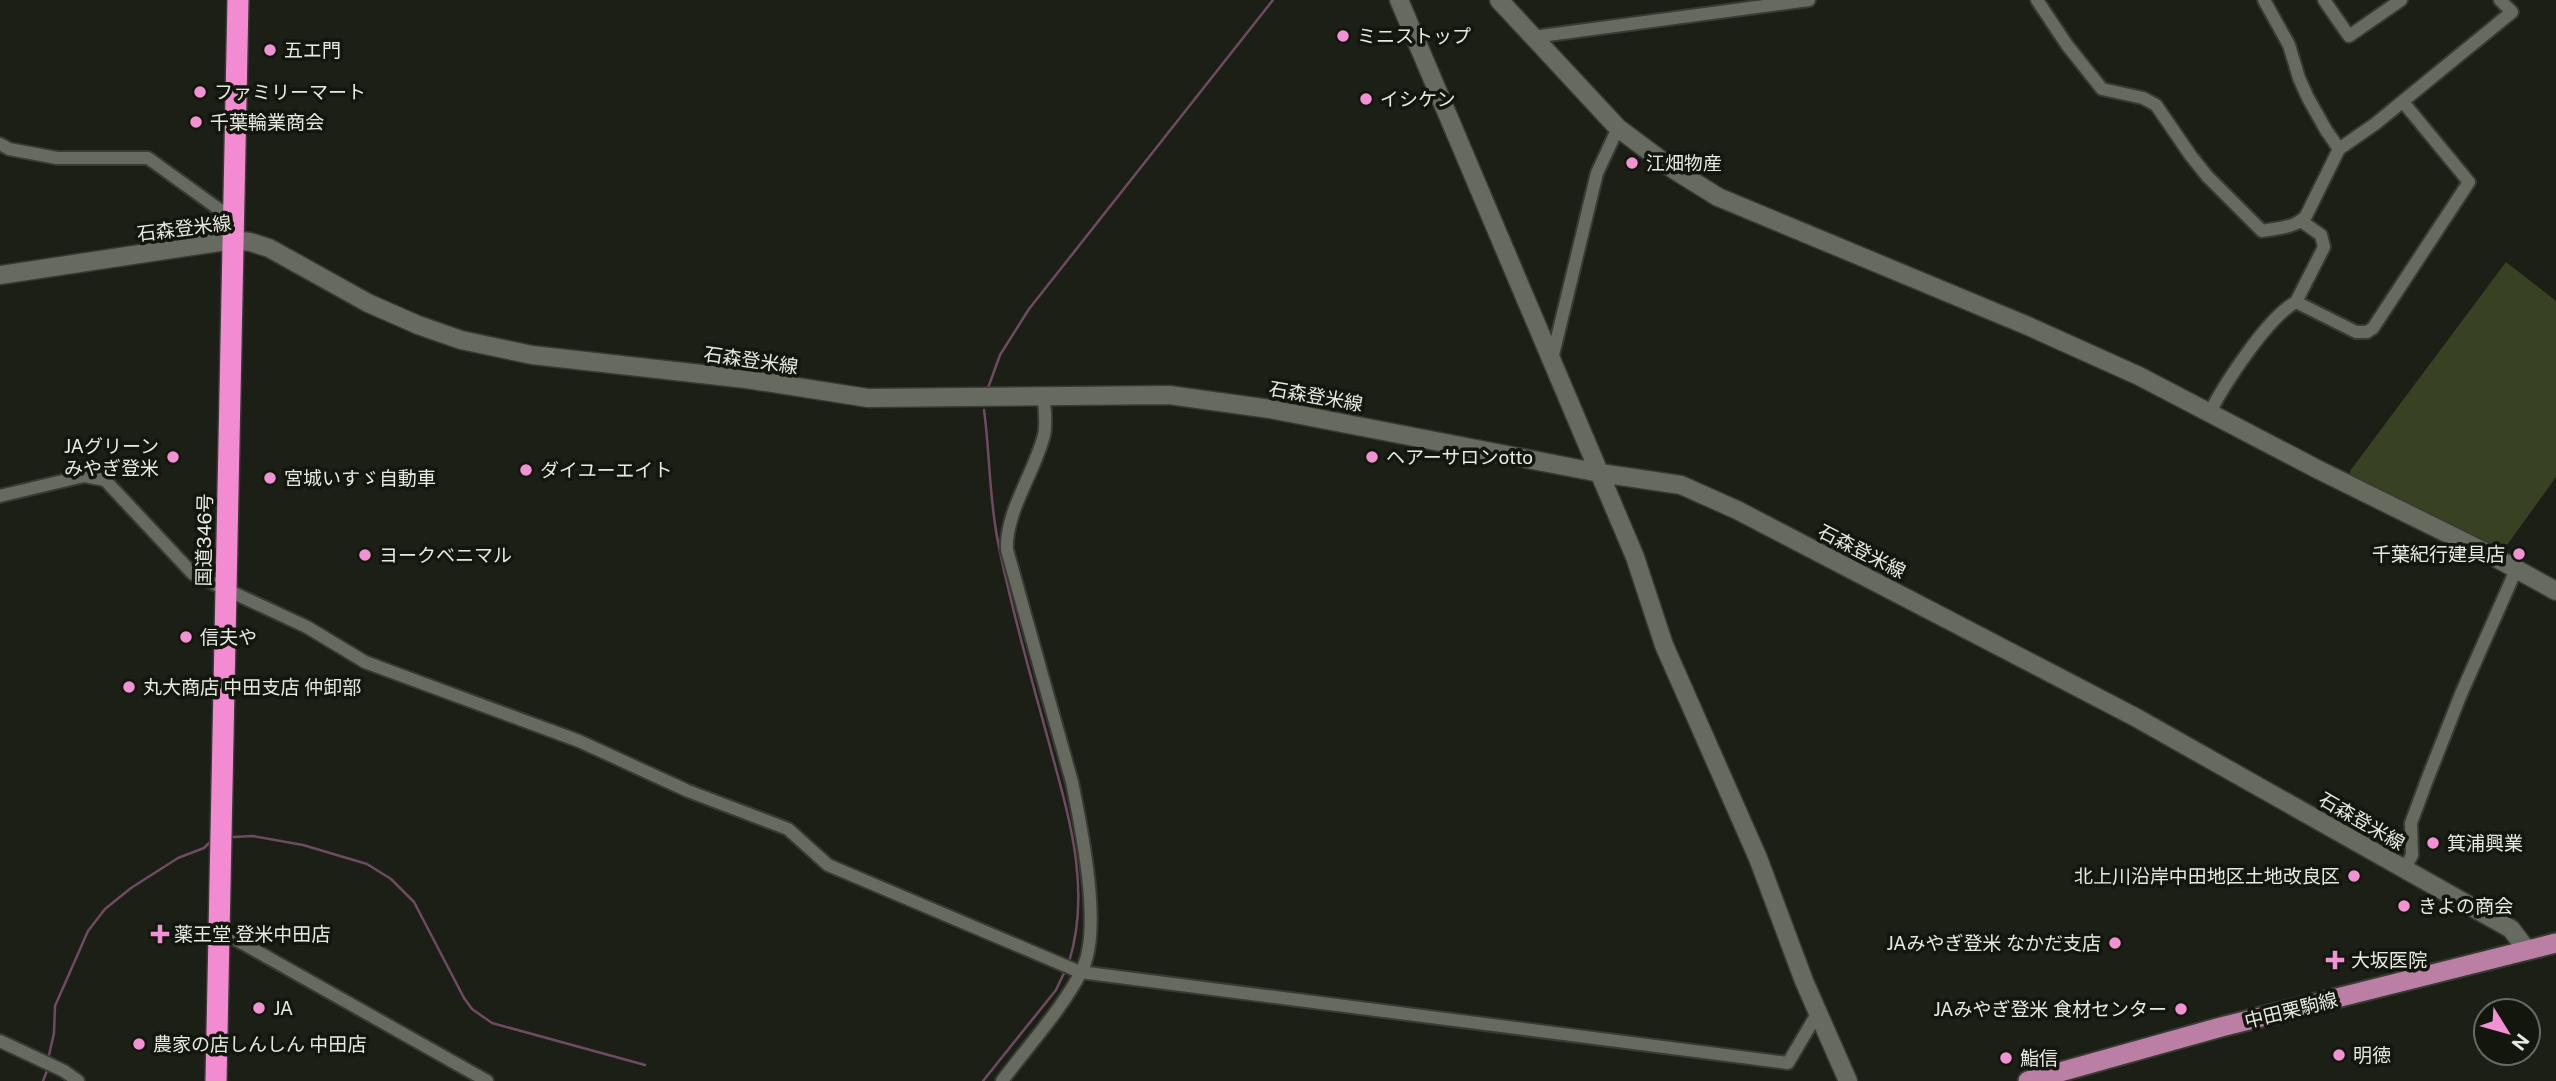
<svg xmlns="http://www.w3.org/2000/svg" width="2556" height="1081" viewBox="0 0 2556 1081" font-family="'Public Sans','Noto Sans JP',sans-serif">
<style>
.green{fill:#394123}
.lines{fill:none;stroke-linecap:round;stroke-linejoin:round}
.stream{stroke:#6f4a63;stroke-width:2.5}
.street-casing{stroke:#383a34;stroke-width:16}
.secondary-casing{stroke:#383a34;stroke-width:21}
.primary-casing{stroke:#383a34;stroke-width:23}
.highway-casing{stroke:#383a34;stroke-width:24}
.street{stroke:#666a5f;stroke-width:12}
.secondary{stroke:#666a5f;stroke-width:18}
.primary{stroke:#bb7ea5;stroke-width:19}
.highway{stroke:#f38bd3;stroke-width:21}
.poi-dot{fill:#f391d5;stroke:#13160d;stroke-width:2.5}
.labels{text-anchor:middle;dominant-baseline:central;stroke-width:7;stroke-linejoin:round;paint-order:stroke}
.poi-label{font-size:19px;fill:#e6e8e2;stroke:#13160d;text-anchor:start}
.street-label{font-size:19px;fill:#e6e8e2;stroke:#13160d}
</style>
<rect width="100%" height="100%" fill="#1c1f16"/>
<path class="green" d="M2506,262L2556,301V477L2502,552L2350,475V471Z"/>
<g class="lines">
<path class="stream" d="M988,388L1000,355L1029,309L1273,0
M984,410C990,454 989,498 998,542C1011,609 1031,676 1049,743C1068,814 1092,888 1069,962
M233,837L253,836L303,845L367,864L391,879L414,902L464,998L472,1009L492,1023L645,1065
M49,1055L54,1033L55,1006L88,931L105,909L131,888L178,858L204,848L210,842
M43,1081L48,1068
M983,1081L1056,990L1065,971"/>
<defs>
<path id="street" d="M2037,0L2067,45L2102,89L2143,98L2156,105L2191,156L2207,176L2262,231C2278,228 2295,228 2306,216L2339,149L2375,124L2512,12L2500,0
M2264,0L2289,45L2299,78L2308,98L2326,130L2339,149
M2324,0L2349,36L2401,0
M1533,37L1809,0
M0,144L9,149L57,158H148L220,210L234,212
M2296,302L2356,332H2367L2373,328L2469,182L2403,102
M1552,359L1597,173L1618,128
M2210,412C2225,383 2268,317 2296,302L2324,247L2321,235L2301,221
M0,496L84,476L105,480L193,574L307,627L365,662L579,741L688,791L788,829L828,865L1080,972L1788,1063L1817,1014
M2404,870L2412,855L2411,823L2427,780L2461,694L2516,570
M219,930L487,1081
M0,1041L64,1071L78,1081
M1002,1081C1027,1047 1065,1006 1083,968C1102,926 1081,827 1072,782L1007,550C1005,512 1035,472 1044,435C1047,423 1044,408 1044,396"/>
<path id="secondary" d="M1399,0L1635,557L1664,645L1758,858L1804,981L1848,1081
M1499,0L1618,128L1673,169L1718,197L2028,326L2139,376L2319,470L2489,554L2556,591
M0,275L233,240L250,242L269,248L368,303L418,325L461,340L532,355L746,379L868,398L1169,395L1270,409L1600,473L1681,485L1737,510L2135,717L2511,929L2527,950"/>
<path id="primary" d="M2028,1081L2221,1027L2556,943"/>
<path id="highway" d="M216,1081L238,0"/>
</defs>
<use href="#street" class="street-casing"/>
<use href="#secondary" class="secondary-casing"/>
<use href="#primary" class="primary-casing"/>
<use href="#highway" class="highway-casing"/>
<use href="#street" class="street"/>
<use href="#secondary" class="secondary"/>
<use href="#primary" class="primary"/>
<use href="#highway" class="highway"/>
</g>
<g class="poi-dot">
<circle cx="1343" cy="36" r="7"/>
<circle cx="270" cy="50" r="7"/>
<circle cx="200" cy="92" r="7"/>
<circle cx="1366" cy="99" r="7"/>
<circle cx="196" cy="122" r="7"/>
<circle cx="1632" cy="163" r="7"/>
<circle cx="173" cy="457" r="7"/>
<circle cx="1372" cy="457" r="7"/>
<circle cx="526" cy="470" r="7"/>
<circle cx="270" cy="478" r="7"/>
<circle cx="2519" cy="554" r="7"/>
<circle cx="365" cy="555" r="7"/>
<circle cx="186" cy="637" r="7"/>
<circle cx="129" cy="687" r="7"/>
<circle cx="2433" cy="843" r="7"/>
<circle cx="2354" cy="876" r="7"/>
<circle cx="2404" cy="906" r="7"/>
<path d="M156.5 923.5h7v7h7v7h-7v7h-7v-7h-7v-7h7z"/>
<circle cx="2115" cy="943" r="7"/>
<path d="M2331.5 949.5h7v7h7v7h-7v7h-7v-7h-7v-7h7z"/>
<circle cx="259" cy="1008" r="7"/>
<circle cx="2181" cy="1009" r="7"/>
<circle cx="139" cy="1044" r="7"/>
<circle cx="2339" cy="1055" r="7"/>
<circle cx="2006" cy="1058" r="7"/>
</g>
<g class="labels">
<g class="poi-label">
<text x="1357" y="36">ミニストップ</text>
<text x="284" y="50">五エ門</text>
<text x="214" y="92">ファミリーマート</text>
<text x="1380" y="99">イシケン</text>
<text x="210" y="122">千葉輪業商会</text>
<text x="1646" y="163">江畑物産</text>
<text x="159" y="446" text-anchor="end">JAグリーン<tspan x="159" dy="22">みやぎ登米</tspan></text>
<text x="1386" y="457">ヘアーサロンotto</text>
<text x="540" y="470">ダイユーエイト</text>
<text x="284" y="478">宮城いすゞ自動車</text>
<text x="2505" y="554" text-anchor="end">千葉紀行建具店</text>
<text x="379" y="555">ヨークベニマル</text>
<text x="200" y="637">信夫や</text>
<text x="143" y="687">丸大商店 中田支店 仲卸部</text>
<text x="2447" y="843">箕浦興業</text>
<text x="2340" y="876" text-anchor="end">北上川沿岸中田地区土地改良区</text>
<text x="2418" y="906">きよの商会</text>
<text x="174" y="934">薬王堂 登米中田店</text>
<text x="2101" y="943" text-anchor="end">JAみやぎ登米 なかだ支店</text>
<text x="2351" y="960">大坂医院</text>
<text x="273" y="1008">JA</text>
<text x="2167" y="1009" text-anchor="end">JAみやぎ登米 食材センター</text>
<text x="153" y="1044">農家の店しんしん 中田店</text>
<text x="2353" y="1055">明徳</text>
<text x="2020" y="1058">鮨信</text>
</g>
<g class="street-label">
<text transform="translate(184 228) rotate(-7)">石森登米線</text>
<text transform="translate(751 360) rotate(8)">石森登米線</text>
<text transform="translate(1316 396) rotate(10)">石森登米線</text>
<text transform="translate(204 540) rotate(-89)">国道346号</text>
<text transform="translate(1862 551) rotate(27)">石森登米線</text>
<text transform="translate(2362 821) rotate(30)">石森登米線</text>
<text transform="translate(2291 1010) rotate(-14)">中田栗駒線</text>
</g>
</g>
<g transform="translate(2507 1032) rotate(127)"><circle r="33" fill="#13160d" stroke="#676a62" stroke-width="2"/>
<path d="M0-5L12 26L0 18L-12 26Z" fill="#f391d5"/>
<text y="-10" font-size="19" font-weight="bold" text-anchor="middle" fill="#e6e8e2">N</text>
</g>
</svg>
